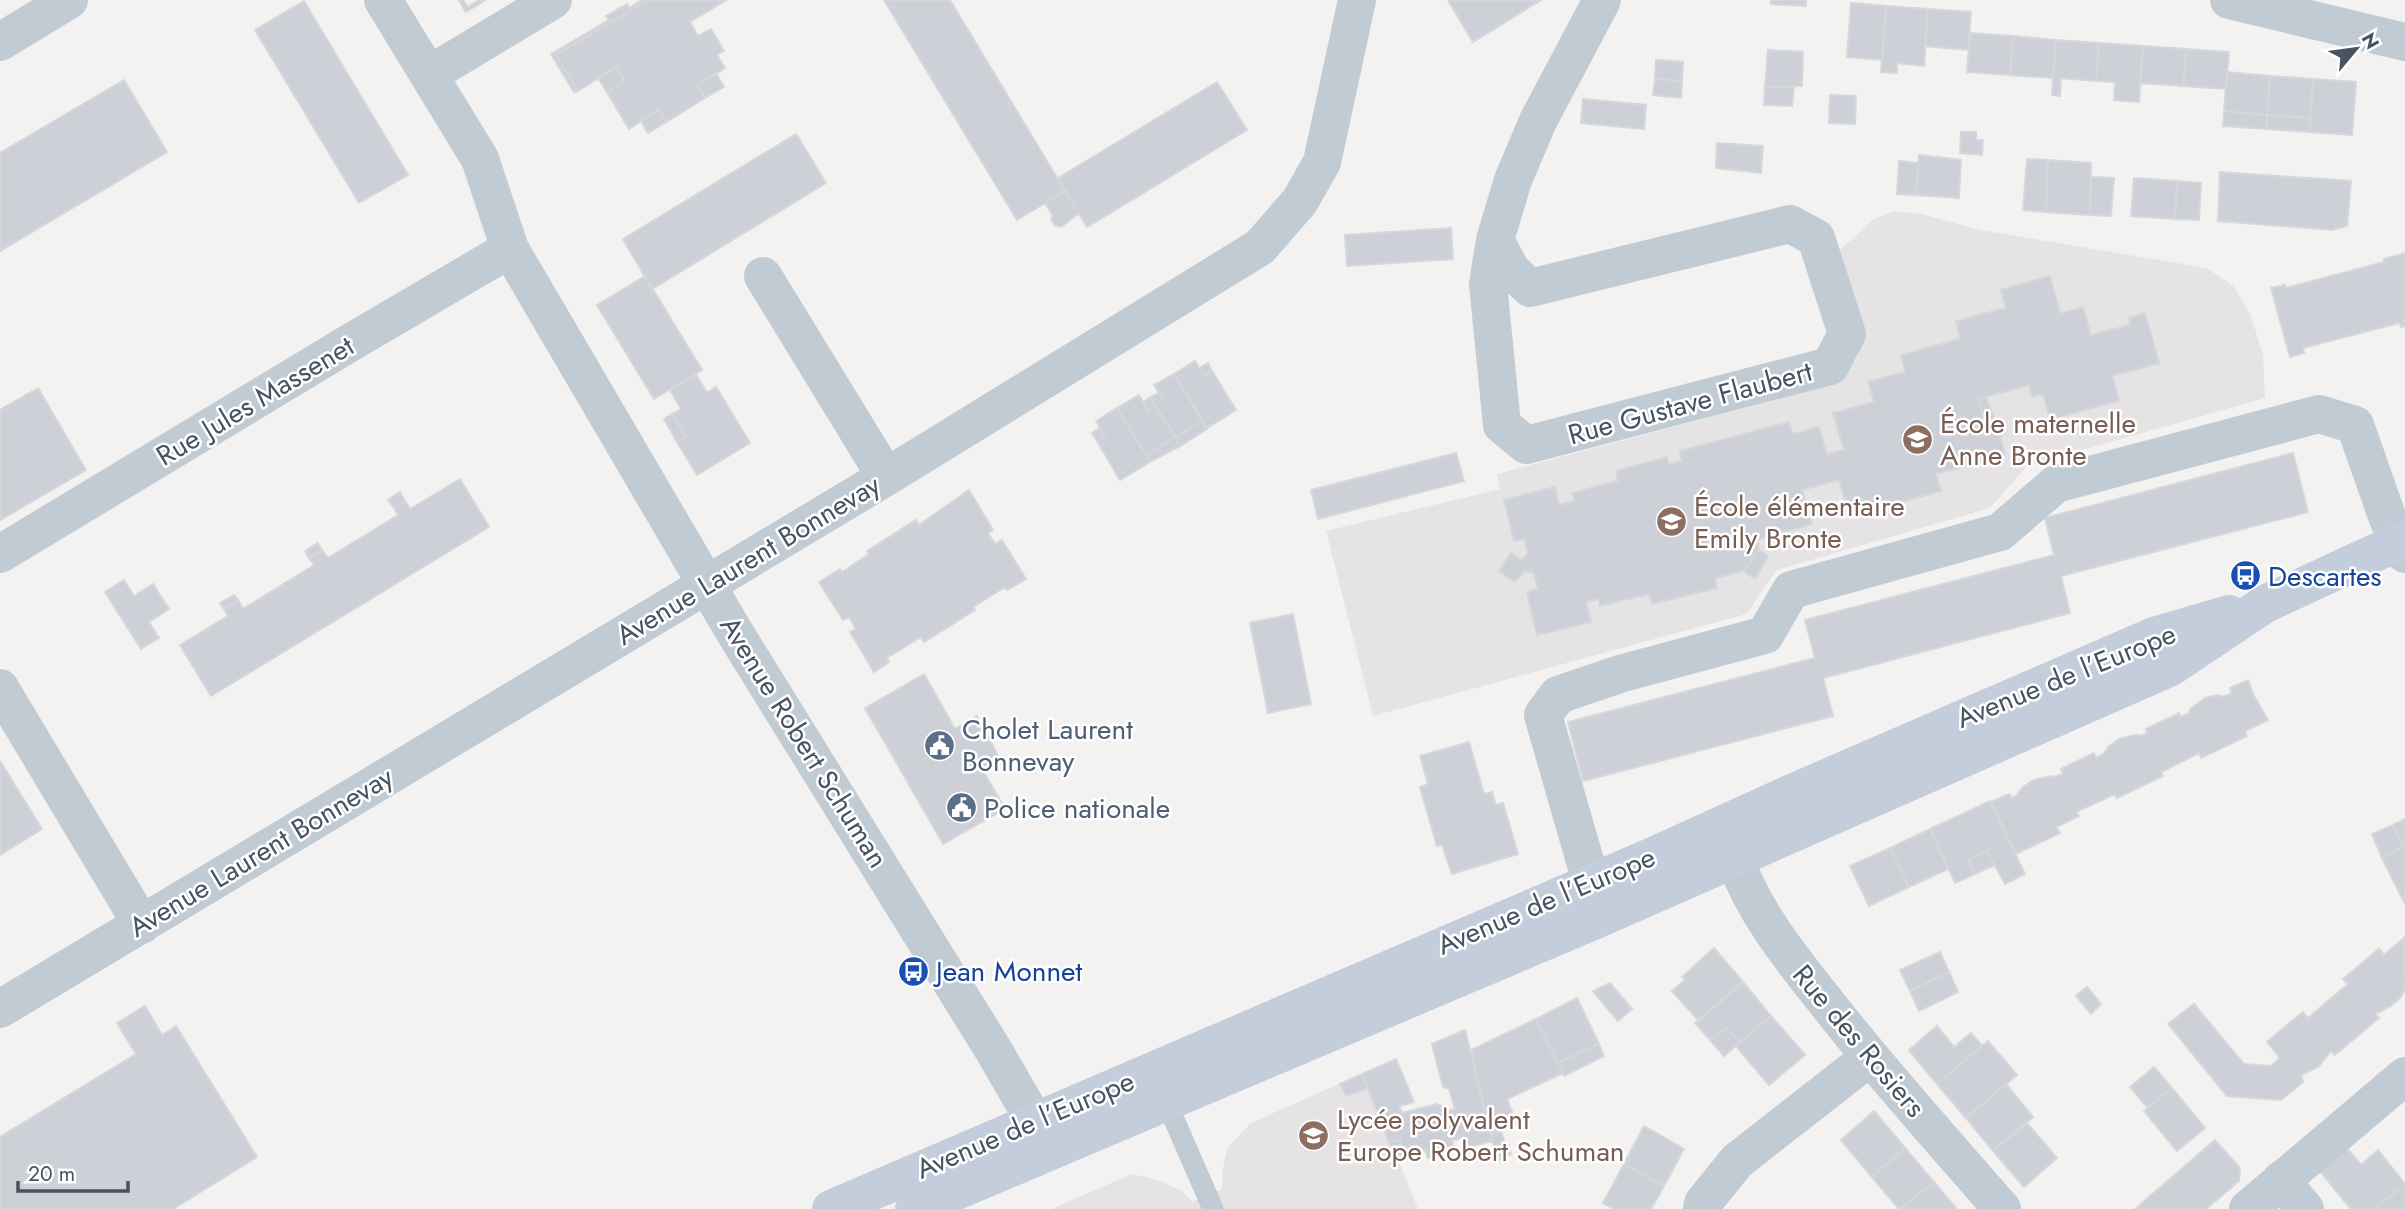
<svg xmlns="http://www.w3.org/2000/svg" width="2405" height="1209" viewBox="0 0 2405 1209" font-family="Jost,sans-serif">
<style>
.education{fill:#e5e3e3}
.building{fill:#cdd0d7;stroke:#d5d7dd;stroke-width:2}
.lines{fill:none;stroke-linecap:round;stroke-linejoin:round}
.service{stroke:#c1cbd4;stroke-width:21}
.minor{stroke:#c1cbd4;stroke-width:38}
.secondary{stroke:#c3cddb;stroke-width:38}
.labels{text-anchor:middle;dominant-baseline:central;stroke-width:5;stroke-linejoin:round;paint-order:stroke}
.street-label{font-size:28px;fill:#475361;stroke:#fff}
.education-label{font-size:28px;fill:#785e54;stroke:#fff;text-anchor:start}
.transit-label{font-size:28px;fill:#164399;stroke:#fff;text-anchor:start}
.service-label{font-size:28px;fill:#4e5e75;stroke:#fff;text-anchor:start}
</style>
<rect width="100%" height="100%" fill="#f4f2f1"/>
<path class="education" d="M1894,211L1922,214L1980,230L2207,268L2233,286L2250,313L2263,355L2265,398L2027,466L1990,508L1777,570L1746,614L1373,716L1326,531L1500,489L1497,474L1827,386L1845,375L1857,358L1864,338L1839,251L1874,219Z
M1363,1073L1418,1209H1051L1132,1174L1158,1180L1182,1191L1192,1202L1222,1189L1223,1168L1228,1147L1251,1123Z"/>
<path class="building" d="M459,0H463L468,7L479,0H485L466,12Z
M642,0H648L556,55L578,91L574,92L551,54L609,20L606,16L627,4L629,8Z
M648,0H726L690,22L698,36L711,29L724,51L717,55L725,68L697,85L705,98L666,122L659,110L629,129L607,92L625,82L616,67L578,91L556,55Z
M884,0H950L1065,191L1017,220Z
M1448,0H1541L1473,42Z
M1771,0H1806V6L1771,4Z
M304,1L408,175L359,203L255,30Z
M1851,3L1886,6L1882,60L1847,57Z
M1886,6L1928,9L1924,66L1897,63V73L1881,72Z
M1928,9L1971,12L1968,50L1925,46Z
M1970,33L2013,36L2010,75L1967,72Z
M2013,36L2056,40L2053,78L2010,75Z
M2056,40L2099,43L2096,81L2061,78L2060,96L2052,95Z
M2099,43L2143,46L2139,102L2114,100L2115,82L2096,81Z
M2143,46L2186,49L2183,86L2140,83Z
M2186,49L2229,52L2226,89L2183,86Z
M1768,50L1803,52L1802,86L1765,87Z
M1656,60L1683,62L1682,81L1655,79Z
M616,67L625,82L607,92L598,78Z
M2227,72L2270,76L2267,115L2224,111Z
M716,73L724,87L705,98L697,85Z
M2270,76L2313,79L2310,118L2267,115Z
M1655,79L1682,81L1681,98L1653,95Z
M2313,79L2356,82L2352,135L2310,132Z
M124,80L167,152L0,251V153Z
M1217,82L1247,130L1087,227L1058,178Z
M1765,87H1794L1792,106L1764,105Z
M1830,95L1856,96L1855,124L1829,123Z
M1583,99L1646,105L1644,129L1581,123Z
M659,110L666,122L648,133L641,121Z
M2224,111L2267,115V129L2223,126Z
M2267,115L2310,118V132L2267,129Z
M1961,132H1976V140H1983L1982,155L1960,153Z
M796,134L826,183L652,289L623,239Z
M1717,143L1763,146L1761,173L1716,168Z
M1919,155L1961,160L1959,198L1916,195Z
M2027,159L2048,160L2046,212L2023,210Z
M2048,160L2091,163L2090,215L2046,212Z
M1899,161L1918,163L1916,195L1897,194Z
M2220,172L2351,181L2347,226L2332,230L2218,221Z
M2091,177L2114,178L2111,216L2090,215Z
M2134,178L2177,181L2175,219L2131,216Z
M2177,181L2201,183L2199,220L2175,219Z
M1065,191L1079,213L1061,227L1054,225L1051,219L1053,216L1045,203Z
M1451,228L1453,259L1347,266L1345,235Z
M2405,253V326L2401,327L2399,323L2303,348L2304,353L2290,357L2271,288L2285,285L2286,288L2384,262V259Z
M645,276L702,370L654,399L597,305Z
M2050,276L2060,314L2083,307L2091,335L2130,325L2129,318L2145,313L2159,363L2112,376L2119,401L2050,419L2043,394L2032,397L2029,385L1978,399L1988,434L1999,431L2005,455L1936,474L1941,491L1850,516L1839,480L1802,490L1812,524L1757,540L1759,550L1744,571L1715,578L1717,588L1652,604L1649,594L1600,606L1598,599L1586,602L1591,622L1537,635L1527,592L1538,589L1534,573L1525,571L1515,582L1499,571L1511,553L1521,560L1528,554L1524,539L1514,541L1504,500L1555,487L1559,505L1575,501L1572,493L1618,481L1616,471L1667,457L1669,464L1682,461L1680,451L1789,422L1792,434L1819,427L1827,454L1844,450L1833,413L1874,402L1868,382L1905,372L1901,355L1960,339L1956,321L2006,308L2001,290Z
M1195,361L1204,376L1212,371L1236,410L1207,428L1174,374Z
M1208,363L1212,371L1204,376L1199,368Z
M696,374L707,393L716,387L750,443L697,475L677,442L686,437L672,414L681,409L670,390Z
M1174,374L1202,421L1175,437L1155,405L1163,400L1154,385Z
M38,388L86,470L0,520V410Z
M1159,393L1163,400L1155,405L1151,397Z
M1139,395L1148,410L1155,405L1175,437L1146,455L1117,408Z
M1151,397L1155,405L1148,410L1143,402Z
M1986,397L1999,431L1988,434L1978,399Z
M1117,408L1150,462L1120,480L1097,441L1105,436L1096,421Z
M672,414L686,437L677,442L664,419Z
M1202,421L1207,429L1180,446L1175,437Z
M1100,428L1105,436L1097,441L1092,433Z
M1175,437L1180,446L1150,462L1146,455Z
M1456,453L1464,481L1318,519L1311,490Z
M2293,453L2308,512L2061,576L2070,613L1823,678L1833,716L1583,781L1568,722L1815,658L1805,620L2054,555L2045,518Z
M460,479L489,527L211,696L180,645L228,616L224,609L238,600L243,609L314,565L309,558L322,550L328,558L398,515L394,508L405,501L410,509Z
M969,490L993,530L988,533L995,544L1002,540L1026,579L1007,590L1005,587L973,607L975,610L924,642L921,637L887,658L889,662L874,672L850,632L856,629L849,617L843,620L819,582L840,569L842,572L869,554L867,551L916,520L919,525Z
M400,492L405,501L394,508L388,500Z
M318,543L322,550L309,558L305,551Z
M1759,550L1768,556L1755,579L1744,571Z
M124,580L134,596L153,584L169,609L149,622L159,638L141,649L105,592Z
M234,595L238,600L224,609L220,603Z
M1293,614L1311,704L1268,713L1250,623Z
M924,674L955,729L977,716L1001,761L983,771L1005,809L943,844L865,708Z
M2248,680L2253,694L2268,720L2245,731L2247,736L2201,758L2199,753L2161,772L2163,776L2117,798L2115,794L2076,812L2079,816L2056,827L2060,833L2016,854L1991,802L2009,794L2012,798L2019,794L2018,793L2023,787L2034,780L2050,776L2054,777L2063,774L2061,769L2094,753L2096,758L2104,754L2108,747L2119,739L2134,735H2139V737L2147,733L2146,729L2179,713L2181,717L2189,713L2190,709L2205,698L2217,695L2223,697L2232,693L2230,688Z
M1469,742L1484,794L1492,792L1496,805L1503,803L1518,854L1452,874L1442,845L1437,846L1420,787L1428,784L1420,756Z
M0,761L42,829L0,855Z
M1990,801L2025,874L2005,884L1987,851L1968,860L1975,874L1955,883L1930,829Z
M2405,819V904L2382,858L2403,847L2393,825Z
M2393,825L2403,847L2382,858L2372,834Z
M1930,829L1948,869L1909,887L1890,848Z
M1890,848L1909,887L1869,906L1850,866Z
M1987,851L1995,865L1975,874L1968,860Z
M2404,938L2405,989L2401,997L2391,1006L2375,1014L2379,1018L2335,1055L2331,1051L2318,1067L2301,1075L2303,1082L2281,1100L2227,1096L2168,1024L2194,1004L2244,1064L2271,1066L2280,1058L2267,1042L2303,1012L2308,1018L2348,984L2343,979L2379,949L2384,955Z
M1714,948L1743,982L1699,1021L1672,991L1685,980L1682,977Z
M1940,952L1949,972L1910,991L1900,970Z
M1949,972L1958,992L1919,1011L1910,991Z
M1743,982L1771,1016L1740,1042L1726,1028L1710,1040L1695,1023Z
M1610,983L1632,1009L1618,1021L1593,991Z
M2087,987L2101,1004L2091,1014L2076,996Z
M1577,998L1599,1044L1558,1063L1536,1019Z
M145,1006L162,1035L176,1026L257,1157L173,1209H0V1137L136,1054L117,1023Z
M1771,1016L1805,1055L1769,1085L1736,1046Z
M1536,1019L1563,1073L1507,1099L1517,1124L1491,1135L1471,1050Z
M1937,1026L1954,1047L1971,1033L1982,1046L1937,1084L1909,1050Z
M1726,1028L1740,1042L1724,1056L1710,1040Z
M1465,1030L1492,1141L1468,1147L1464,1137L1452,1141L1455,1150L1428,1158L1425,1150L1405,1155L1400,1140L1389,1142L1362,1074L1396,1059L1414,1102L1399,1106L1402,1113L1437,1104L1443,1107V1112L1455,1109L1449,1089L1443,1087L1432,1044Z
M1988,1041L2017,1075L1966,1118L1937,1084Z
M1599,1044L1604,1056L1564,1076L1558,1063Z
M2154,1067L2172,1088L2148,1108L2130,1087Z
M1362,1074L1368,1088L1346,1096L1340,1084Z
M2006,1084L2033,1117L1993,1151L1966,1118Z
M2172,1088L2205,1128L2177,1151L2144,1111Z
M1874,1111L1905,1148L1872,1177L1841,1140Z
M2027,1123L2057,1158L2024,1187L1993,1151Z
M1644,1126L1684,1149L1664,1186L1624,1164Z
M1501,1131L1506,1148L1495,1153L1491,1135Z
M1400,1140L1405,1155L1395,1158L1389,1142Z
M2215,1140L2240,1168L2239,1181L2206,1209H2135Z
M1509,1146L1511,1154L1497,1161L1495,1153Z
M2346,1147L2361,1165L2378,1150L2405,1184L2375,1209H2351L2319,1170Z
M1905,1148L1934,1182L1899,1209L1872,1177Z
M1624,1164L1664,1186L1651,1209H1614L1603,1203Z
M1934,1182L1957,1209H1902Z
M2405,1184V1209H2375Z"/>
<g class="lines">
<path class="service" d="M1166,1101L1213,1209"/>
<path class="minor" d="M383,0L480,159L510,249L735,633L994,1051L1035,1122L1046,1151
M2229,0L2405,42
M0,42L69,0
M430,74L553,0
M1495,240L1511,270L1530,288L1790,224L1816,238L1847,334L1830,366L1526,445L1502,425L1488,284L1495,240L1513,180L1538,121L1602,0
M763,276L886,477
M0,554L353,341L510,249
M0,688L142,925
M1735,859C1754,913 1791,958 1826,1002C1882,1074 1943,1141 2002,1209
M1591,882L1543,715L1558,695L1623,673L1765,635L1791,590L2000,532L2056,484L2319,414L2355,425L2388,519L2405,554
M0,1009L886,477L1260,247L1300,201L1322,162L1357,0
M2281,1180L2305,1209
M1702,1209L1703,1203L1737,1161L1856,1068L1868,1056
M2248,1209L2405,1076"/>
<path class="secondary" d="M831,1209L1651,857L1794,792L2154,636L2229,614
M914,1209L1598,919L2171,667L2265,604L2405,539"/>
</g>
<defs>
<symbol id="school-disc" viewBox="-11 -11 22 22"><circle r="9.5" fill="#8d6e63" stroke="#fff"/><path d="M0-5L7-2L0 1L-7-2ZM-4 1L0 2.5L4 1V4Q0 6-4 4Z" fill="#fff"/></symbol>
<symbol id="bus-disc" viewBox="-11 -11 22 22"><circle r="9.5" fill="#1a4fb4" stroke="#fff"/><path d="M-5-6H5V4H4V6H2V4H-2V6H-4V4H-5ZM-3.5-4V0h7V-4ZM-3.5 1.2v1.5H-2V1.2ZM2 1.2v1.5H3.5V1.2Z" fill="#fff"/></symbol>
<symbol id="civic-disc" viewBox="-11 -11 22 22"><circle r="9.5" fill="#5c6f8a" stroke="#fff"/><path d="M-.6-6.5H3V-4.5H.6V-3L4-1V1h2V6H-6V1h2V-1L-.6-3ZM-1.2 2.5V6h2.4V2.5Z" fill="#fff"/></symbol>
</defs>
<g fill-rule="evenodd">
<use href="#school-disc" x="1900" y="422" width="35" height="35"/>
<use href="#school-disc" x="1654" y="504" width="35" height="35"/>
<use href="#bus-disc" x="2228" y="558" width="35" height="35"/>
<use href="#civic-disc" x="922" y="728" width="35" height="35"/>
<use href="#civic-disc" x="944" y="790" width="35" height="35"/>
<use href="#bus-disc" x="896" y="954" width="35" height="35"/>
<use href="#school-disc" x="1296" y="1118" width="35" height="35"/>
</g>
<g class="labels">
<g class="street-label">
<text transform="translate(255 401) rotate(-31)">Rue Jules Massenet</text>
<text transform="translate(1690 403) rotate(-15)">Rue Gustave Flaubert</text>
<text transform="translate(748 560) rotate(-31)">Avenue Laurent Bonnevay</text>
<text transform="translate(2066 676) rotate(-22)">Avenue de l’Europe</text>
<text transform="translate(804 742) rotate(58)">Avenue Robert Schuman</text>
<text transform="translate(261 852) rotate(-31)">Avenue Laurent Bonnevay</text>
<text transform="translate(1546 901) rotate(-23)">Avenue de l’Europe</text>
<text transform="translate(1859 1041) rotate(50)">Rue des Rosiers</text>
<text transform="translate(1025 1125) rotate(-23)">Avenue de l’Europe</text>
</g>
<g class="education-label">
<text x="1940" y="423">École maternelle<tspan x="1940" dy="32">Anne Bronte</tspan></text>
<text x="1694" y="506">École élémentaire<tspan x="1694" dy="32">Emily Bronte</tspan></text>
<text x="1337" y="1119">Lycée polyvalent<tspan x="1337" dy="32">Europe Robert Schuman</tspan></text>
</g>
<g class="transit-label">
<text x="2268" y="576">Descartes</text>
<text x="936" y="971">Jean Monnet</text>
</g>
<g class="service-label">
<text x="962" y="729">Cholet Laurent<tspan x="962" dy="32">Bonnevay</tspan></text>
<text x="984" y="808">Police nationale</text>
</g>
</g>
<g transform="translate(2356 49) rotate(61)" stroke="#ffffff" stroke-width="5" paint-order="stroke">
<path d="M0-5L12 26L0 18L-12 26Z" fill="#475361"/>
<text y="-10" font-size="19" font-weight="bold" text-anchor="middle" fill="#475361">N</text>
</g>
<path d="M18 1181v10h110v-10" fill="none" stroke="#475361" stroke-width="3.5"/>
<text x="28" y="1181" font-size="21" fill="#475361" stroke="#ffffff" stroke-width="5" paint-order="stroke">20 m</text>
</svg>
